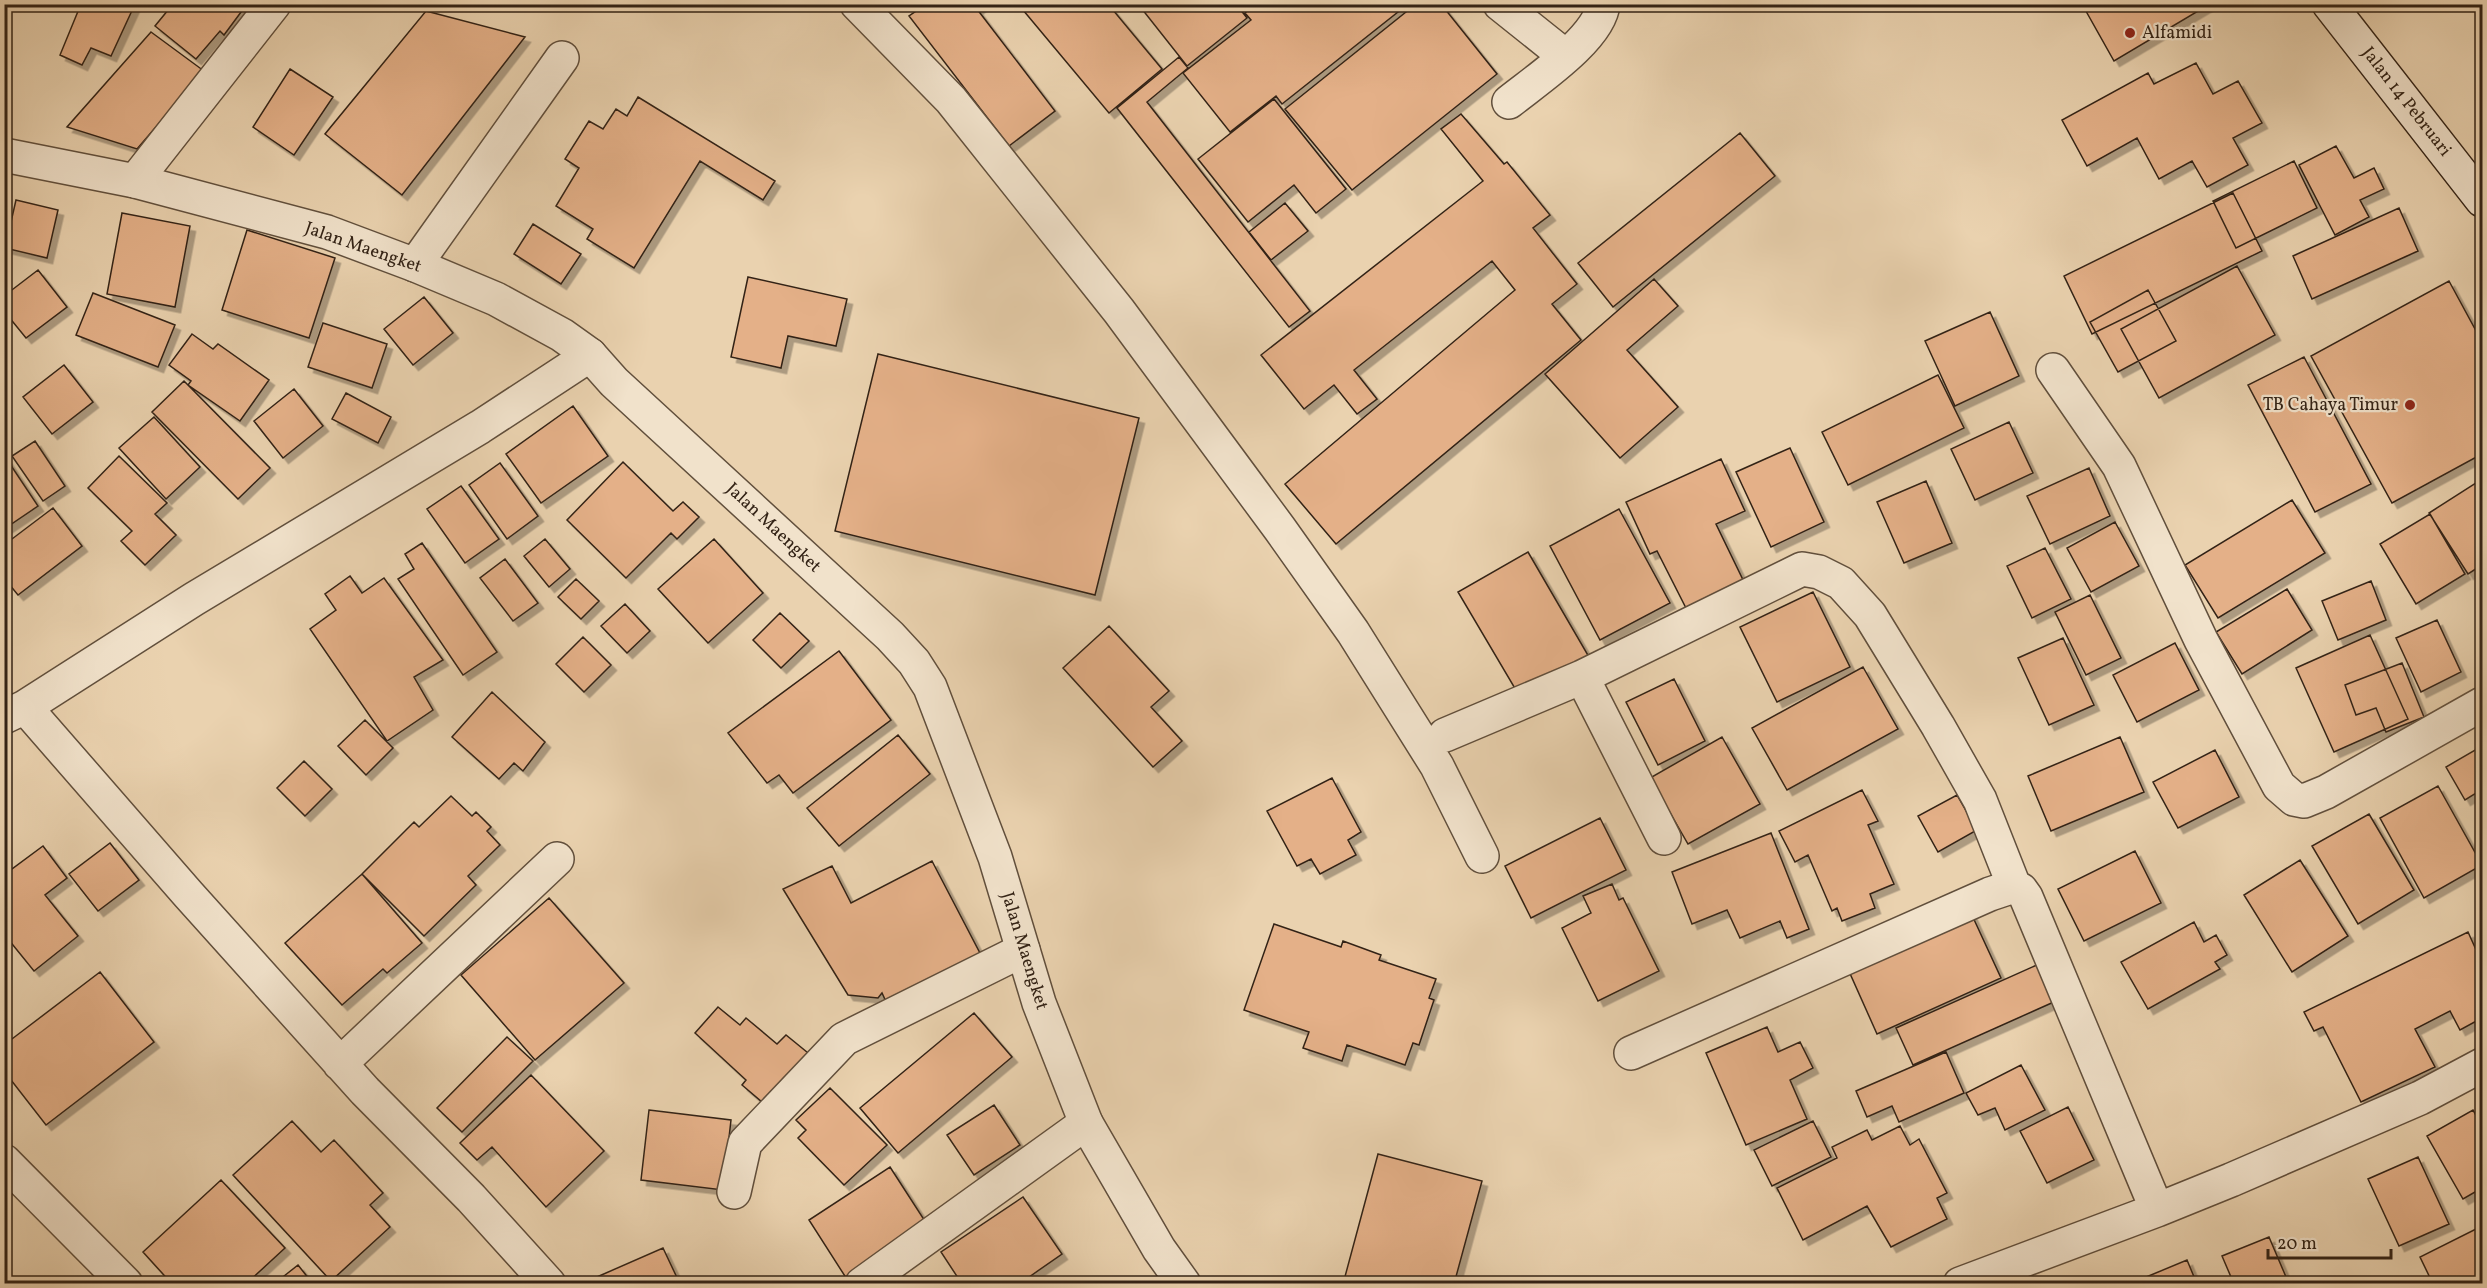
<svg xmlns="http://www.w3.org/2000/svg" width="2487" height="1288" viewBox="0 0 2487 1288" font-family="Vollkorn,serif">
<style>
.building{fill:#e4b088;stroke:#332316;stroke-width:1.5;filter:url(#shadow)}
.lines{fill:none;stroke-linecap:round;stroke-linejoin:round}
.minor-casing{stroke:#614f3c;stroke-width:36}
.tertiary-casing{stroke:#614f3c;stroke-width:36}
.secondary-casing{stroke:#332316;stroke-width:36}
.minor{stroke:#f1e2cb;stroke-width:33}
.tertiary{stroke:#f1e2cb;stroke-width:33}
.secondary{stroke:#f1e2cb;stroke-width:33}
.poi-dot{fill:#8f2418;stroke:#f1e2cb;stroke-width:2}
.labels{text-anchor:middle;dominant-baseline:central;stroke-width:4.5;stroke-linejoin:round;paint-order:stroke}
.poi-label{font-size:18px;fill:#332316;stroke:#f1e2cb;text-anchor:start}
.street-label{font-size:18px;fill:#332316;stroke:#f1e2cb}
</style>
<defs>
<filter id="shadow"><feDropShadow dx="5.5" dy="5.5" stdDeviation="0" flood-color="#0004"/></filter>
</defs>
<rect width="100%" height="100%" fill="#ead2af"/>
<filter id="stains"><feTurbulence type="fractalNoise" baseFrequency=".00333" numOctaves="4"/><feColorMatrix values="0 0 0 0 .2 0 0 0 0 .09 0 0 0 0 .02 0 0 0 .5 -.17"/></filter>
<radialGradient id="worn" r=".72"><stop offset=".6" stop-color="#630" stop-opacity="0"/><stop offset="1" stop-color="#630" stop-opacity=".3"/></radialGradient>
<path class="building" d="M81,4H135L111,56L91,48L82,65L60,55Z
M173,4H247L224,35L220,31L196,59L155,26Z
M915,4H983L977,9L1055,111L1009,146L909,16L919,9Z
M1018,4H1108L1162,69L1109,113Z
M1138,4H1236L1247,18L1187,66Z
M1255,4L1302,5L1408,4L1282,104L1276,96L1230,132L1183,73L1251,20L1245,13Z
M1416,4H1441L1497,74L1352,190L1285,109Z
M2082,4H2210L2114,61Z
M426,11L525,37L402,195L325,134Z
M151,32L204,71L137,149L67,127Z
M1179,57L1188,68L1147,102L1310,311L1289,327L1117,108Z
M2196,63L2213,94L2238,81L2262,123L2233,138L2248,165L2207,187L2192,161L2159,179L2137,138L2087,166L2062,120L2148,73L2154,84Z
M290,69L333,97L294,155L253,127Z
M638,97L775,181L763,200L700,161L634,268L587,239L593,229L556,206L579,168L565,159L589,121L603,129L616,109L627,116Z
M1274,99L1346,189L1316,213L1294,185L1248,222L1198,159Z
M1461,114L1504,164L1507,162L1550,215L1533,228L1577,284L1552,304L1581,340L1336,544L1285,484L1515,290L1492,261L1354,370L1377,399L1357,414L1334,385L1304,409L1261,355L1483,181L1441,129Z
M1740,133L1775,176L1613,307L1578,263Z
M2336,146L2354,178L2374,168L2384,189L2360,200L2369,217L2335,235L2299,165Z
M2294,161L2317,208L2236,248L2213,201Z
M2233,193L2262,251L2092,334L2064,276Z
M16,200L58,210L47,258L5,248Z
M1285,203L1308,231L1271,260L1249,232Z
M2399,208L2418,251L2312,299L2293,256Z
M122,213L190,226L175,307L107,294Z
M533,224L581,254L561,284L514,254Z
M247,230L335,258L309,338L222,310Z
M2237,266L2275,335L2159,398L2121,329Z
M38,270L67,307L26,338L4,311V296Z
M748,277L847,299L836,346L788,336L781,368L731,357Z
M1654,279L1678,306L1627,350L1678,407L1620,458L1545,374Z
M2449,281L2482,342V454L2392,503L2311,356Z
M2148,290L2176,341L2118,372L2090,322Z
M93,293L175,325L158,367L76,335Z
M424,297L453,333L413,365L384,329Z
M1990,312L2019,376L1955,406L1925,341Z
M323,323L387,344L372,388L308,367Z
M192,334L213,349L218,344L269,380L240,421L188,385L191,381L169,365Z
M878,354L1139,418L1095,595L835,531Z
M2304,357L2371,484L2315,512L2248,385Z
M64,365L93,402L52,434L23,397Z
M1938,375L1964,428L1848,485L1822,432Z
M184,381L270,468L238,499L152,412Z
M294,389L323,426L283,458L254,421Z
M346,393L391,417L378,443L332,419Z
M573,406L608,456L541,503L506,454Z
M154,417L200,467L166,499L119,448Z
M2009,422L2033,473L1975,500L1951,449Z
M35,441L65,486L43,501L12,456Z
M1790,448L1824,522L1771,547L1736,472Z
M4,455L38,506L4,529Z
M119,456L167,503L155,514L176,535L145,565L121,541L132,531L88,488Z
M1721,459L1745,511L1716,524L1745,584L1688,612L1657,551L1650,554L1626,502Z
M623,462L673,511L683,502L699,517L677,539L671,533L626,578L567,520Z
M500,463L538,516L507,539L469,485Z
M2089,468L2110,516L2050,544L2027,496Z
M2482,479V565L2468,574L2429,513Z
M1926,481L1952,543L1904,563L1877,502Z
M461,486L499,539L465,563L427,509Z
M2292,500L2325,553L2218,618L2185,565Z
M53,508L82,546L18,595L4,578V545Z
M1619,509L1670,603L1600,640L1550,546Z
M2430,514L2465,574L2416,604L2380,544Z
M2115,522L2139,566L2091,592L2067,548Z
M545,539L570,569L549,587L524,556Z
M714,539L763,593L708,643L658,589Z
M422,543L497,652L463,675L398,579L414,569L405,554Z
M2045,548L2071,599L2032,618L2007,566Z
M1528,552L1589,657L1520,697L1458,592Z
M505,559L538,603L513,621L480,578Z
M350,576L362,593L384,578L443,660L414,677L433,710L387,741L310,629L336,610L325,594Z
M576,579L599,601L581,619L558,597Z
M2371,581L2386,620L2338,640L2322,601Z
M2287,589L2312,630L2242,674L2216,632Z
M1813,592L1850,667L1777,702L1740,627Z
M2090,595L2121,658L2086,675L2055,612Z
M625,604L650,631L627,653L601,626Z
M780,613L809,641L781,668L753,640Z
M2437,620L2461,672L2421,692L2396,638Z
M1109,626L1169,691L1151,707L1182,741L1153,767L1063,668Z
M2370,635L2408,719L2334,752L2296,668Z
M583,637L611,665L584,692L556,664Z
M2063,638L2094,705L2049,725L2018,658Z
M2175,643L2199,690L2137,722L2113,675Z
M839,651L891,720L793,793L779,775L767,783L728,733Z
M2402,663L2424,717L2386,732L2376,708L2356,715L2345,685Z
M1863,667L1898,729L1787,790L1752,728Z
M1674,679L1705,741L1658,765L1626,702Z
M492,692L545,742L523,771L514,763L499,779L452,737Z
M365,720L393,748L366,775L338,746Z
M898,735L930,774L839,846L807,808Z
M1722,737L1760,804L1688,844L1650,778Z
M2120,737L2144,792L2051,831L2028,776Z
M2482,746V805L2476,793L2465,800L2446,767Z
M2215,750L2239,797L2178,828L2153,782Z
M304,761L332,789L305,816L277,788Z
M1332,778L1361,832L1348,840L1356,855L1320,874L1311,859L1297,866L1267,811Z
M2438,786L2482,865L2424,898L2380,818Z
M1862,790L1878,821L1868,825L1894,884L1870,894L1875,908L1842,921L1837,908L1832,911L1808,855L1795,862L1779,831Z
M1957,795L1977,830L1938,852L1918,816Z
M451,796L472,816L476,812L491,827L487,831L500,845L468,876L476,885L424,936L362,874L414,822L419,827Z
M2369,814L2414,890L2358,924L2312,846Z
M1600,818L1626,870L1531,918L1505,866Z
M1771,833L1809,929L1787,938L1780,921L1740,938L1727,910L1692,924L1672,872Z
M110,843L139,880L98,911L69,874Z
M43,846L67,878L45,895L78,936L34,971L4,934V875Z
M2135,851L2161,903L2084,941L2058,889Z
M2300,860L2348,936L2292,972L2244,895Z
M932,861L982,957L888,1006L882,993L878,998L848,995L783,889L832,866L851,903Z
M362,874L422,943L387,973L383,969L342,1005L285,943Z
M1612,884L1619,900L1623,898L1659,971L1598,1001L1562,928L1591,913L1583,896Z
M549,898L624,983L535,1060L461,975Z
M1971,913L2001,978L1877,1034L1848,969Z
M2194,922L2204,942L2216,935L2227,955L2215,962L2220,969L2148,1009L2121,962Z
M1274,924L1341,947L1343,941L1381,955L1379,960L1436,979L1429,998L1434,1000L1419,1045L1413,1043L1405,1065L1347,1045L1342,1061L1303,1048L1309,1032L1244,1010Z
M2468,932L2482,963V1018L2460,1030L2450,1011L2415,1029L2435,1067L2361,1102L2323,1027L2314,1031L2304,1012Z
M2039,964L2056,1001L1913,1065L1896,1028Z
M100,972L154,1042L46,1125L4,1071V1045Z
M718,1007L740,1025L746,1018L777,1044L786,1035L813,1057L769,1108L742,1085L746,1080L695,1033Z
M974,1013L1012,1057L898,1153L860,1108Z
M1767,1027L1778,1052L1800,1042L1813,1068L1790,1080L1807,1119L1746,1145L1706,1053Z
M507,1037L533,1061L462,1132L437,1108Z
M1946,1052L1964,1093L1899,1122L1892,1106L1867,1117L1856,1091Z
M2021,1065L2045,1110L2005,1130L1995,1108L1978,1115L1966,1093Z
M531,1075L604,1151L546,1207L492,1147L477,1160L460,1143Z
M830,1088L887,1145L844,1185L798,1138L806,1130L796,1120Z
M994,1105L1020,1145L974,1175L947,1135Z
M2068,1107L2094,1160L2047,1183L2020,1131Z
M649,1110L731,1120L723,1190L641,1180Z
M2473,1110L2482,1127V1188L2463,1199L2427,1136Z
M292,1121L321,1152L334,1140L383,1193L370,1205L390,1227L331,1281L233,1175Z
M1813,1121L1831,1157L1772,1186L1754,1150Z
M1900,1126L1910,1145L1919,1139L1947,1193L1937,1198L1947,1219L1891,1247L1867,1206L1803,1240L1777,1188L1837,1158L1832,1147L1867,1130L1872,1140Z
M1378,1154L1482,1181L1454,1284H1343Z
M2418,1157L2449,1224L2399,1246L2368,1179Z
M890,1167L932,1232L850,1284L809,1220Z
M221,1180L285,1248L246,1284H172L143,1252Z
M1023,1197L1062,1254L1019,1284H962L941,1252Z
M2482,1226V1284H2433L2420,1257Z
M2269,1237L2289,1284H2234L2222,1256Z
M663,1248L680,1284H591L590,1280Z
M2187,1260L2197,1284H2140L2139,1280Z
M298,1265L313,1284H274Z"/>
<g class="lines">
<defs>
<path id="minor" d="M857,4L951,100L1119,311L1280,529L1353,632L1437,766L1482,856
M1500,4L1565,56
M1509,102C1535,81 1600,38 1603,4
M135,181L274,4
M415,265L562,58
M2053,370L2119,466L2201,640L2279,786L2294,799L2304,801L2326,792L2482,704
M25,707L188,894L365,1091L471,1198L549,1284
M4,717L25,707L194,599L480,427L590,355
M1445,735L1582,677
M1664,838L1582,677L1802,569L1819,572L1841,583L1870,615L1938,726L1980,800L2014,886
M1631,1053L1990,894L2014,886L2021,890L2026,897L2157,1210
M340,1064L557,859
M734,1192L745,1143L844,1039L1023,950
M862,1284L1086,1123
M1960,1284L2157,1210L2231,1180L2420,1098L2482,1065"/>
<path id="tertiary" d="M4,155L135,181L327,232L415,265L496,299L562,335L590,355L614,382L890,636L914,662L930,687L995,857L1039,1003L1086,1123L1159,1249L1184,1284
M4,1161L126,1284"/>
<path id="secondary" d="M2329,4L2482,200"/>
</defs>
<use href="#minor" class="minor-casing"/>
<use href="#tertiary" class="tertiary-casing"/>
<use href="#secondary" class="secondary-casing"/>
<use href="#minor" class="minor"/>
<use href="#tertiary" class="tertiary"/>
<use href="#secondary" class="secondary"/>
</g>
<g class="poi-dot">
<circle cx="2130" cy="33" r="6"/>
<circle cx="2410" cy="405" r="6"/>
</g>
<g class="labels">
<g class="poi-label">
<text x="2142" y="33">Alfamidi</text>
<text x="2398" y="405" text-anchor="end">TB Cahaya Timur</text>
</g>
<g class="street-label">
<text transform="translate(2406 102) rotate(52)">Jalan 14 Pebruari</text>
<text transform="translate(363 248) rotate(19)">Jalan Maengket</text>
<text transform="translate(773 528) rotate(43)">Jalan Maengket</text>
<text transform="translate(1024 951) rotate(73)">Jalan Maengket</text>
</g>
</g>
<rect width="2487" height="1288" fill="none" stroke="#ead2af" stroke-width="24"/>
<rect x="6" y="6" width="2475" height="1276" fill="none" stroke="#332316" stroke-width="3"/>
<rect x="12" y="12" width="2463" height="1264" fill="none" stroke="#332316" stroke-width="1.5"/>
<path d="M2268 1249v9h123v-9" fill="none" stroke="#332316" stroke-width="3"/>
<text x="2277" y="1249" font-size="18" fill="#332316" stroke="#f1e2cb" stroke-width="4.5" paint-order="stroke">20 m</text>
<rect width="100%" height="100%" filter="url(#stains)"/>
<rect width="100%" height="100%" fill="url(#worn)"/>
</svg>
